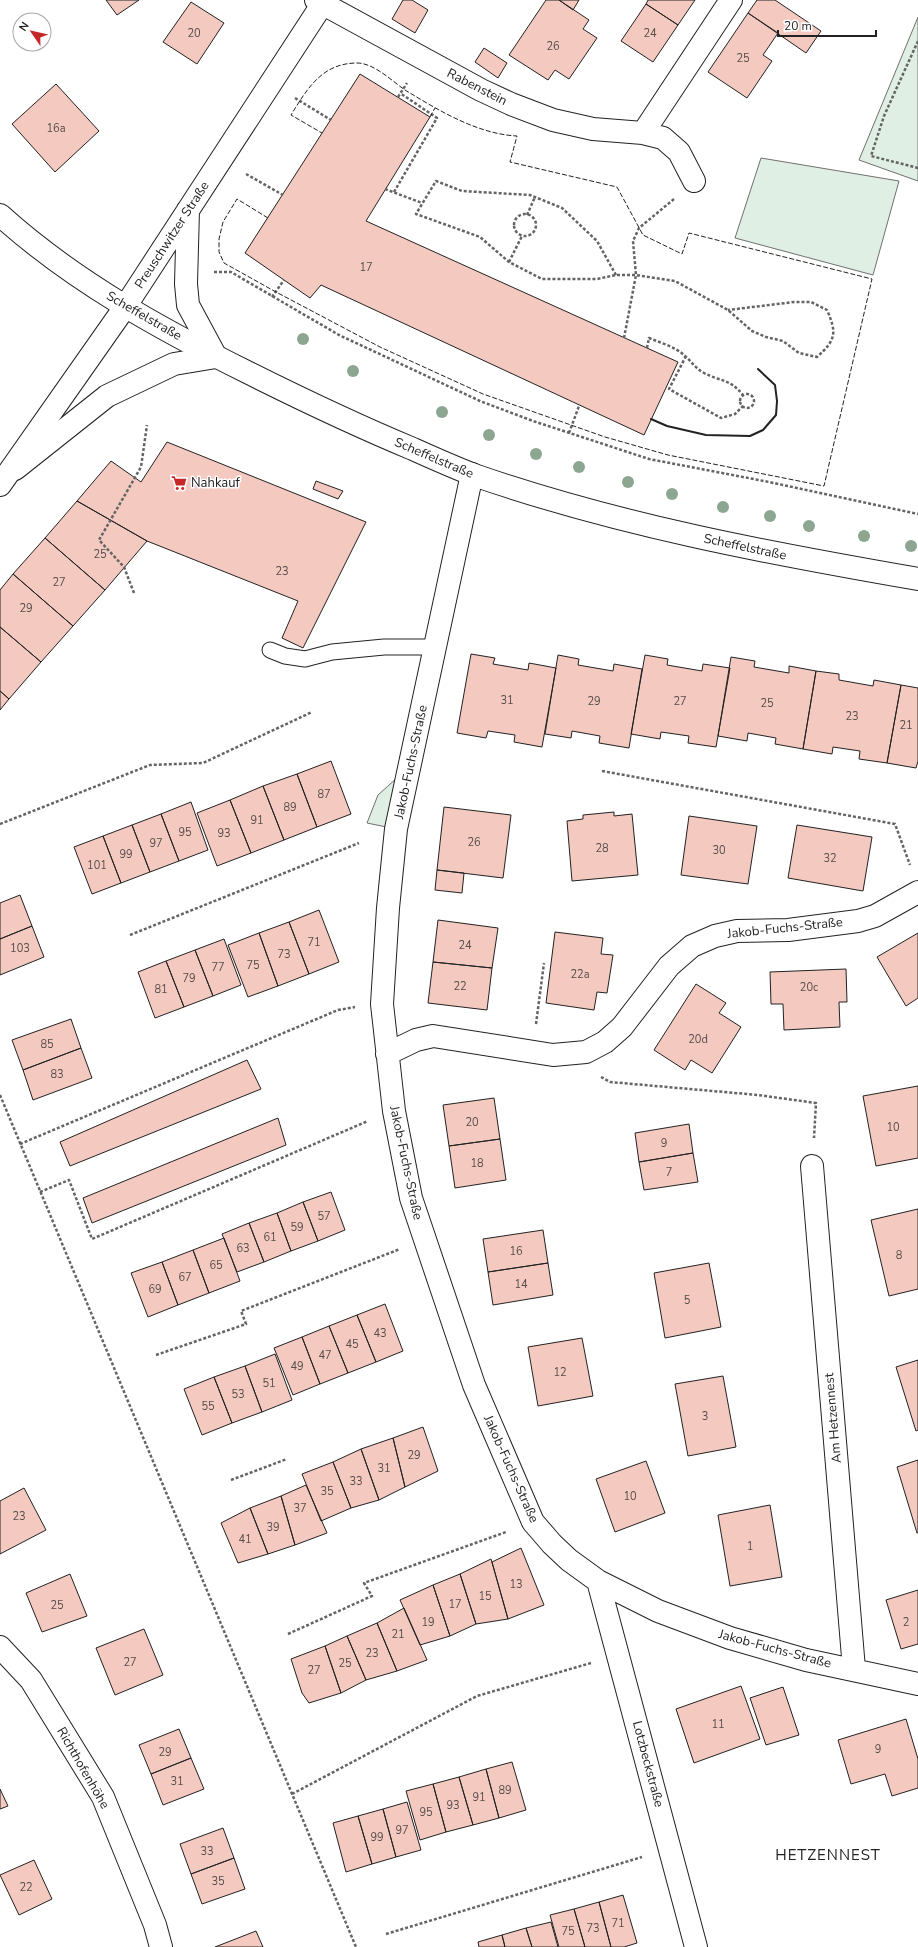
<svg xmlns="http://www.w3.org/2000/svg" width="918" height="1947" viewBox="0 0 918 1947" font-family="'Nunito Sans',sans-serif">
<style>
.green{fill:#e0efe3;stroke:#6f6f6f}
.building{fill:#f3c9c0;stroke:#222}
.lines{fill:none;stroke-linecap:round;stroke-linejoin:round}
.lane-casing{stroke:#222;stroke-width:17}
.street-casing{stroke:#222;stroke-width:24}
.secondary-casing{stroke:#222;stroke-width:24}
.path{stroke:#646464;stroke-width:2.5;stroke-dasharray:3 2;stroke-linecap:butt}
.lane{stroke:#fff;stroke-width:15}
.street{stroke:#fff;stroke-width:22}
.secondary{stroke:#fff;stroke-width:22}
.fence{stroke:#222;stroke-width:1;stroke-dasharray:5 2;stroke-linecap:butt}
.wall{stroke:#222;stroke-width:2}
.tree{fill:#8da692}
.labels{text-anchor:middle;dominant-baseline:central;stroke-width:3;stroke-linejoin:round;paint-order:stroke}
.number-label{font-size:11px;fill:#564c4a}
.street-label{font-size:13px;fill:#222;stroke:#fff}
.poi-label{font-size:13px;fill:#222;stroke:#fff;text-anchor:start}
.quarter-label{font-size:15px;letter-spacing:1px;fill:#222;stroke:#fff}
</style>
<rect width="100%" height="100%" fill="#fff"/>
<path class="green" d="M918,17V181L859,160Z
M761,158L899,181L873,275L735,238Z
M410,766L396,829L367,823L378,795Z"/>
<path class="building" d="M106,0H139L117,15Z
M403,0H412L428,10L415,33L392,19Z
M546,0H559L589,20L583,29L597,38L569,79L555,70L548,80L509,55Z
M559,0H579L573,10Z
M648,0H695L678,25L646,4Z
M757,0H775L821,31L806,53L748,13Z
M191,2L224,23L197,64L163,42Z
M646,4L678,25L653,62L621,41Z
M748,13L778,33L763,55L772,61L747,98L708,72Z
M484,48L507,63L498,78L475,62Z
M360,74L430,117L366,221L678,362L644,435L321,285L310,298L245,253Z
M56,84L99,131L55,172L12,124Z
M167,442L366,522L303,648L282,638L298,601L147,541L77,501L111,461L141,482Z
M316,481L343,491L338,499L313,489Z
M77,501L147,541L105,590L45,538Z
M45,538L105,590L73,626L13,574Z
M13,574L73,626L41,662L0,627V590Z
M0,627L41,662L9,699L0,691Z
M471,654L495,658L493,664L528,670L529,663L556,668L542,747L514,742L515,735L488,731L486,738L457,733Z
M558,655L579,659L578,665L613,671L614,664L642,669L629,748L599,743L600,736L572,731L571,738L545,734Z
M645,655L668,659L667,665L702,671L703,664L730,668L716,747L688,743L689,736L661,732L660,739L631,734Z
M731,657L755,661L754,667L789,673V666L816,671L803,749L775,744L776,738L748,733L747,741L718,736Z
M816,671L839,674V680L873,686L874,680L901,685L887,763L859,759L860,751L833,747L832,754L803,749Z
M901,685L918,688V761L916,768L887,763Z
M0,691L9,699L0,710Z
M331,761L351,814L317,827L297,774Z
M297,774L317,827L284,840L263,786Z
M263,786L284,840L251,853L230,800Z
M230,800L251,853L217,866L197,813Z
M191,802L208,850L179,861L161,814Z
M444,807L511,815L503,878L437,870Z
M614,812V816L632,814L638,875L572,881L567,821L583,819V815Z
M161,814L179,861L150,872L132,825Z
M689,816L757,826L748,884L681,875Z
M132,825L150,872L121,883L103,836Z
M797,825L872,837L863,891L788,878Z
M103,836L121,883L92,894L74,847Z
M437,870L464,873L462,893L435,890Z
M20,895L32,926L0,939V903Z
M319,910L339,962L309,974L289,922Z
M438,920L498,928L492,968L433,962Z
M289,922L309,974L278,986L259,933Z
M32,926L44,957L0,975V939Z
M555,932L603,938L601,954L613,955L607,993L597,992L594,1010L546,1003Z
M259,933L278,986L248,997L228,945Z
M918,933V998L906,1006L877,957Z
M224,939L241,985L213,996L195,950Z
M195,950L213,996L184,1007L166,961Z
M166,961L184,1007L155,1018L138,972Z
M433,962L492,968L487,1010L428,1003Z
M846,969L847,1002H839L840,1027L784,1030L783,1004H771L770,972Z
M696,984L726,1003L719,1013L741,1027L712,1073L691,1060L685,1070L654,1050Z
M71,1019L81,1048L23,1070L12,1040Z
M81,1048L92,1078L33,1100L23,1070Z
M247,1060L261,1089L70,1166L60,1142Z
M918,1086V1158L876,1166L863,1096Z
M494,1098L500,1139L449,1146L443,1105Z
M278,1118L286,1145L92,1223L83,1198Z
M689,1124L693,1153L639,1162L635,1133Z
M500,1139L506,1180L455,1188L449,1146Z
M693,1153L698,1182L644,1190L639,1162Z
M331,1192L345,1230L318,1241L303,1202Z
M303,1202L318,1241L291,1251L277,1213Z
M918,1209V1289L889,1296L871,1220Z
M277,1213L291,1251L264,1262L249,1223Z
M249,1223L264,1262L237,1272L222,1234Z
M543,1230L548,1263L488,1272L483,1239Z
M224,1238L240,1281L209,1293L193,1250Z
M193,1250L209,1293L178,1305L162,1262Z
M162,1262L178,1305L148,1317L131,1273Z
M548,1263L553,1295L493,1305L488,1272Z
M709,1263L721,1327L665,1338L654,1273Z
M385,1304L403,1351L376,1362L357,1315Z
M357,1315L376,1362L348,1373L329,1326Z
M329,1326L348,1373L320,1384L302,1337Z
M302,1337L320,1384L293,1395L274,1348Z
M582,1338L593,1396L538,1406L528,1347Z
M275,1354L292,1400L262,1412L245,1366Z
M918,1360V1430L916,1431L896,1367Z
M245,1366L262,1412L232,1423L214,1377Z
M723,1376L736,1447L688,1456L675,1384Z
M214,1377L232,1423L202,1435L184,1389Z
M423,1427L438,1471L405,1487L393,1438Z
M393,1438L405,1487L379,1500L361,1449Z
M361,1449L379,1500L351,1508L333,1462Z
M918,1460V1533H917L897,1467Z
M646,1461L665,1513L615,1532L596,1479Z
M333,1462L351,1508L321,1521L302,1474Z
M306,1485L327,1533L295,1545L281,1496Z
M24,1488L46,1530L0,1554V1501Z
M281,1496L295,1545L268,1554L250,1508Z
M770,1505L782,1577L730,1586L718,1515Z
M250,1508L268,1554L238,1563L221,1523Z
M521,1548L544,1605L508,1619L492,1562Z
M491,1559L508,1619L476,1624L460,1574Z
M70,1574L87,1616L42,1632L26,1593Z
M460,1574L476,1624L450,1636L433,1585Z
M433,1585L450,1636L420,1645L400,1600Z
M918,1590V1644L901,1649L886,1600Z
M404,1608L427,1660L397,1671L377,1623Z
M377,1623L397,1671L366,1680L347,1636Z
M144,1629L163,1675L115,1695L96,1648Z
M347,1636L366,1680L341,1693L325,1646Z
M325,1646L341,1693L309,1703L302,1693L291,1659Z
M741,1686L760,1739L694,1763L676,1709Z
M783,1687L799,1735L766,1745L750,1698Z
M906,1719L918,1759V1788L892,1796L885,1774L851,1784L838,1740Z
M179,1729L191,1758L151,1774L139,1745Z
M191,1758L204,1789L163,1805L151,1774Z
M512,1762L526,1810L499,1818L486,1769Z
M486,1769L499,1818L473,1825L459,1777Z
M459,1777L473,1825L446,1832L433,1784Z
M433,1784L446,1832L420,1840L406,1791Z
M0,1789L8,1806L0,1809Z
M407,1802L421,1850L396,1857L383,1809Z
M383,1809L396,1857L372,1864L358,1816Z
M358,1816L372,1864L346,1872L333,1823Z
M223,1828L234,1858L191,1874L180,1844Z
M234,1858L245,1889L202,1904L191,1874Z
M34,1860L52,1899L19,1915L0,1875Z
M623,1895L637,1943L624,1947H611L599,1902Z
M599,1902L611,1947H585L574,1909Z
M574,1909L585,1947H559L550,1915Z
M551,1922L558,1947H532L526,1928Z
M526,1928L532,1947H505L502,1935Z
M256,1931L263,1947H215Z
M502,1935L505,1947H479L478,1942Z"/>
<g class="lines">
<defs>
<path id="lane" d="M270,650L285,656L305,659L332,652L384,647H435"/>
<path id="street" d="M316,0L481,90L511,104L553,120L593,129L643,133L663,138L679,152L694,181
M643,133L731,0
M125,307L325,0
M15,469L107,396L174,364L216,357L188,305L186,284L188,210
M472,474L396,829L388,908L382,1004L394,1111L411,1198L474,1385L533,1522L552,1544L569,1560L598,1581L658,1611L730,1638L806,1660L918,1684
M387,1054L416,1040L433,1036L553,1055L586,1052L605,1042L622,1027L669,966L692,946L715,936L737,931L788,930L858,921L875,916L918,892
M812,1166L854,1669
M598,1581L696,1947
M0,1647L31,1680L103,1797L155,1925L161,1947"/>
<path id="secondary" d="M0,215C73,281 162,330 249,373C303,400 358,426 413,449C433,458 453,467 474,475C618,525 768,553 918,579
M0,485L125,307"/>
</defs>
<use href="#lane" class="lane-casing"/>
<use href="#street" class="street-casing"/>
<use href="#secondary" class="secondary-casing"/>
<path class="path" d="M918,41L884,116L871,156L918,168
M398,97L407,83
M295,98L331,120
M246,174L283,195
M385,189L422,203
M394,192L437,118L400,93
M514 225a11 11 0 1 1 22 0a11 11 0 1 1-22 0Z
M527,215L535,197
M509,262L522,236
M214,272H231L339,335L480,401L533,421L649,459L769,482L918,514
M616,275L597,241L562,208L530,195L462,191L436,181L416,214L480,237L509,262L542,279H597L616,275H636L675,281L728,310L752,331L766,337L783,341L799,353L817,357C836,340 837,333 827,310L811,302H794L728,310
M272,297L284,280
M624,338L636,275L633,241L639,228L674,199
M647,348L649,338C661,343 676,347 685,356C692,362 695,368 704,373C721,382 729,378 743,395
M686,356L669,389L721,418L735,414L743,406
M740 401a7 7 0 1 1 14 0a7 7 0 1 1-14 0Z
M569,433L579,406
M134,593L124,567L99,540L141,467L147,425
M602,771L895,824L910,865
M0,824L150,765L203,763L312,712
M130,935L359,843
M536,1024L544,963
M601,1077L610,1082L758,1095L816,1103L814,1138
M0,1095L356,1947
M20,1144L338,1010L355,1007
M40,1192L69,1180L92,1239L368,1121
M156,1355L246,1324L241,1311L400,1249
M231,1480L287,1459
M288,1634L372,1596L364,1583L506,1532
M292,1794L477,1696L591,1663
M386,1934L642,1857"/>
<use href="#lane" class="lane"/>
<use href="#street" class="street"/>
<use href="#secondary" class="secondary"/>
<path class="fence" d="M430,117L435,108
M268,218L237,199L223,222L219,239V252L224,263L276,292L380,347L483,394L605,437L668,455L824,486L872,279L689,233L682,254L643,235L617,187L510,162L517,136C477,134 438,110 405,90C392,81 374,63 357,63C322,63 307,89 291,115L322,133"/>
<path class="wall" d="M651,419L667,426L706,435L750,436L763,430L776,415L777,401L775,385L758,369"/>
</g>
<g class="tree">
<circle cx="303" cy="339" r="6"/>
<circle cx="353" cy="371" r="6"/>
<circle cx="442" cy="412" r="6"/>
<circle cx="489" cy="435" r="6"/>
<circle cx="536" cy="454" r="6"/>
<circle cx="579" cy="467" r="6"/>
<circle cx="628" cy="482" r="6"/>
<circle cx="672" cy="494" r="6"/>
<circle cx="723" cy="507" r="6"/>
<circle cx="770" cy="516" r="6"/>
<circle cx="809" cy="526" r="6"/>
<circle cx="864" cy="536" r="6"/>
<circle cx="911" cy="546" r="6"/>
</g>
<defs>
<symbol id="supermarket-bare" viewBox="-9 -9 18 18"><path d="M-6-5.5h2.5l.6 2H6L4.5 2H-2.5L-4.4-4H-6ZM-1.5 3.2a1.3 1.3 0 1 0 .1 0ZM3 3.2a1.3 1.3 0 1 0 .1 0Z" fill="#c62828" stroke="#fff" stroke-width="2.5" paint-order="stroke"/></symbol>
</defs>
<g fill-rule="evenodd">
<use href="#supermarket-bare" x="168" y="472" width="22" height="22"/>
</g>
<g class="labels">
<g class="number-label">
<text x="194" y="33">20</text>
<text x="650" y="33">24</text>
<text x="553" y="46">26</text>
<text x="743" y="58">25</text>
<text x="56" y="128">16a</text>
<text x="366" y="267">17</text>
<text x="100" y="554">25</text>
<text x="282" y="571">23</text>
<text x="59" y="582">27</text>
<text x="26" y="608">29</text>
<text x="507" y="700">31</text>
<text x="594" y="701">29</text>
<text x="680" y="701">27</text>
<text x="767" y="703">25</text>
<text x="852" y="716">23</text>
<text x="906" y="725">21</text>
<text x="324" y="794">87</text>
<text x="290" y="807">89</text>
<text x="257" y="820">91</text>
<text x="185" y="832">95</text>
<text x="224" y="833">93</text>
<text x="474" y="842">26</text>
<text x="156" y="843">97</text>
<text x="602" y="848">28</text>
<text x="719" y="850">30</text>
<text x="126" y="854">99</text>
<text x="830" y="858">32</text>
<text x="97" y="865">101</text>
<text x="314" y="942">71</text>
<text x="465" y="945">24</text>
<text x="20" y="948">103</text>
<text x="284" y="954">73</text>
<text x="253" y="965">75</text>
<text x="218" y="967">77</text>
<text x="580" y="974">22a</text>
<text x="189" y="978">79</text>
<text x="460" y="986">22</text>
<text x="809" y="987">20c</text>
<text x="161" y="989">81</text>
<text x="698" y="1039">20d</text>
<text x="47" y="1044">85</text>
<text x="57" y="1074">83</text>
<text x="472" y="1122">20</text>
<text x="893" y="1127">10</text>
<text x="664" y="1143">9</text>
<text x="477" y="1163">18</text>
<text x="669" y="1172">7</text>
<text x="324" y="1216">57</text>
<text x="297" y="1227">59</text>
<text x="270" y="1237">61</text>
<text x="243" y="1248">63</text>
<text x="516" y="1251">16</text>
<text x="899" y="1255">8</text>
<text x="216" y="1265">65</text>
<text x="185" y="1277">67</text>
<text x="521" y="1284">14</text>
<text x="155" y="1289">69</text>
<text x="687" y="1300">5</text>
<text x="380" y="1333">43</text>
<text x="352" y="1344">45</text>
<text x="325" y="1355">47</text>
<text x="297" y="1366">49</text>
<text x="560" y="1372">12</text>
<text x="269" y="1383">51</text>
<text x="238" y="1394">53</text>
<text x="208" y="1406">55</text>
<text x="705" y="1416">3</text>
<text x="414" y="1455">29</text>
<text x="384" y="1468">31</text>
<text x="356" y="1481">33</text>
<text x="327" y="1491">35</text>
<text x="630" y="1496">10</text>
<text x="300" y="1508">37</text>
<text x="19" y="1516">23</text>
<text x="273" y="1527">39</text>
<text x="245" y="1539">41</text>
<text x="750" y="1546">1</text>
<text x="516" y="1584">13</text>
<text x="485" y="1596">15</text>
<text x="455" y="1604">17</text>
<text x="57" y="1605">25</text>
<text x="428" y="1622">19</text>
<text x="906" y="1622">2</text>
<text x="398" y="1634">21</text>
<text x="372" y="1653">23</text>
<text x="130" y="1662">27</text>
<text x="345" y="1663">25</text>
<text x="314" y="1670">27</text>
<text x="718" y="1724">11</text>
<text x="878" y="1749">9</text>
<text x="165" y="1752">29</text>
<text x="177" y="1781">31</text>
<text x="505" y="1790">89</text>
<text x="479" y="1797">91</text>
<text x="453" y="1805">93</text>
<text x="426" y="1812">95</text>
<text x="402" y="1830">97</text>
<text x="377" y="1837">99</text>
<text x="207" y="1851">33</text>
<text x="218" y="1881">35</text>
<text x="26" y="1887">22</text>
<text x="618" y="1923">71</text>
<text x="593" y="1928">73</text>
<text x="568" y="1931">75</text>
</g>
<g class="street-label">
<text transform="translate(477 87) rotate(27)">Rabenstein</text>
<text transform="translate(172 235) rotate(-57)">Preuschwitzer Straße</text>
<text transform="translate(144 316) rotate(30)">Scheffelstraße</text>
<text transform="translate(434 458) rotate(23)">Scheffelstraße</text>
<text transform="translate(745 547) rotate(12)">Scheffelstraße</text>
<text transform="translate(411 762) rotate(-78)">Jakob-Fuchs-Straße</text>
<text transform="translate(785 928) rotate(-6)">Jakob-Fuchs-Straße</text>
<text transform="translate(406 1163) rotate(78)">Jakob-Fuchs-Straße</text>
<text transform="translate(833 1418) rotate(-95)">Am Hetzennest</text>
<text transform="translate(511 1469) rotate(66)">Jakob-Fuchs-Straße</text>
<text transform="translate(775 1649) rotate(15)">Jakob-Fuchs-Straße</text>
<text transform="translate(648 1764) rotate(75)">Lotzbeckstraße</text>
<text transform="translate(83 1768) rotate(60)">Richthofenhöhe</text>
</g>
<g class="poi-label">
<text x="191" y="483">Nahkauf</text>
</g>
<g class="quarter-label">
<text x="828" y="1855">HETZENNEST</text>
</g>
</g>
<g transform="translate(32 32) rotate(304)"><circle r="19" fill="#ffffff" stroke="#a7a7a7"/>
<path d="M0-3L7 15L0 10L-7 15Z" fill="#c62828"/>
<text y="-6" font-size="11" font-weight="bold" text-anchor="middle" fill="#222222">N</text>
</g>
<path d="M778 30v6h98v-6" fill="none" stroke="#222222" stroke-width="2"/>
<text x="784" y="30" font-size="12" fill="#222222" stroke="#ffffff" stroke-width="3" paint-order="stroke">20 m</text>
</svg>
